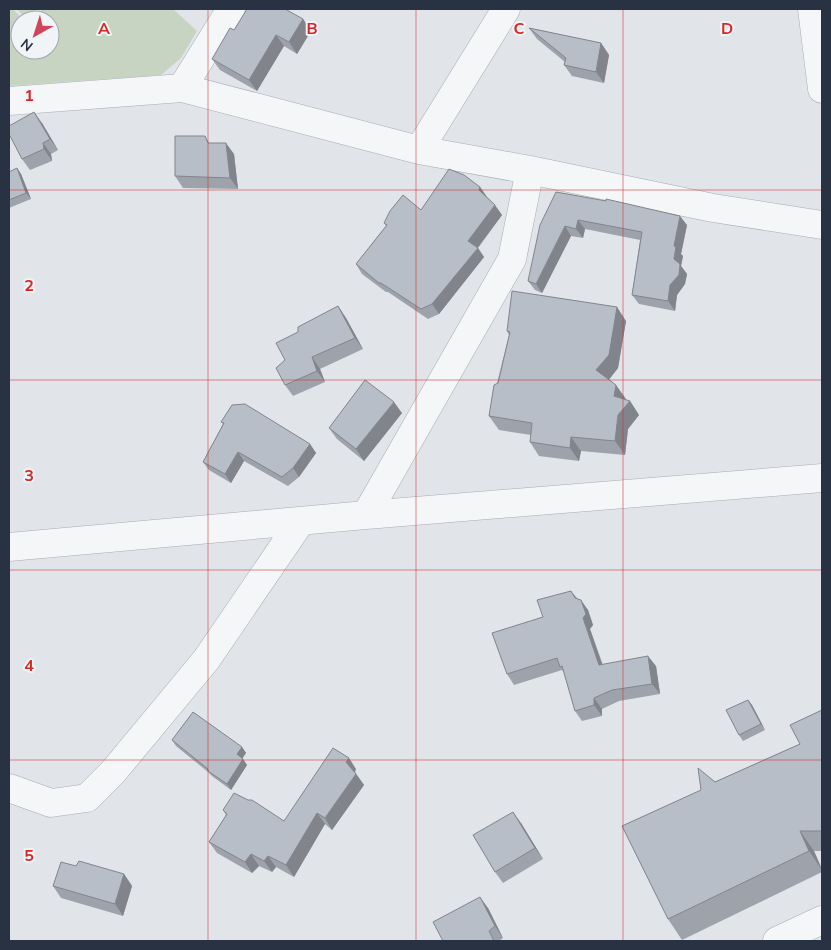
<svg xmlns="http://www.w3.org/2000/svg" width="831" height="950" viewBox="0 0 831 950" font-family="Mulish,sans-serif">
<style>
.green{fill:#c7d4c2}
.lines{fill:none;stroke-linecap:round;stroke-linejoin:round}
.minor-casing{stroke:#a6acb4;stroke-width:29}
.minor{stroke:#f4f6f8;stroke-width:28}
.wall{fill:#9ea3ab}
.shaded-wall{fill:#81858b}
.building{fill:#b8bec7;stroke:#81858b}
.grid{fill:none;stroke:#d62828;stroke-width:1;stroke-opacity:0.55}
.grid-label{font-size:16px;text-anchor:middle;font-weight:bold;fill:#d62828;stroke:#f1f4f7;stroke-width:4;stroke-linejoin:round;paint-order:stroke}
</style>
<rect width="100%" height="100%" fill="#e1e5ea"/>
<path class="green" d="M9,9H13L23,20H20V50H50V20H29L43,9H173L197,31L181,58L161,75L9,86Z
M17,9H38L26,19Z"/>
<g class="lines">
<defs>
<path id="minor" d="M812,9L822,89
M182,88L231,9
M9,101L182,88L419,150L530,170L713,208L822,225
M419,150L506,9
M366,515L512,259L530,170
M9,547L366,515L822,478
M9,788L51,803L87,798L113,772L206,660L301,521
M777,941L822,920"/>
</defs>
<use href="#minor" class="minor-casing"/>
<use href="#minor" class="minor"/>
</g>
<path class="wall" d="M303,19L311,31L297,54L284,46L257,91L220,70L212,59L234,30Z
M529,28L601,43L609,55L604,83L572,76L564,65L565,62L537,39Z
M42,123L58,150L51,154L52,161L30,170L22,159Z
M205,136L209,143L234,154L238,189L183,188L175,176Z
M17,168L21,174L31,199L9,208V172Z
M480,187L487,197L502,215L478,248L484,257L439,314L428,319L388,292H386L362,274L356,264L386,226L384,223L421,210Z
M556,192L687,225L681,254L683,256L681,266L687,274L685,284L677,295L675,311L639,304L632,295L640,240L585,229L583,238L571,236L542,293L535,290L528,281Z
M338,306L346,318L363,349L320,369L325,382L293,396L285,385V360L298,332Z
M626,321L618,368L609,380L625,400L630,401L639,415L628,429L625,455L581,451L579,461L539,456L530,442L531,435L499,430L489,416L509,335L507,331Z
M402,413L364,461L337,439L329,428Z
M221,422L310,444L316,453L299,477L288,486L244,461L231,483L209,470L203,462L223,424Z
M571,591L577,598L588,610L593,625L590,629L603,665L656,666L660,694L619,701L602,709V716L582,721L575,711L564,673L562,670L514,685L507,674L543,617Z
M748,700L752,705L765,730L743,741L739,735Z
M822,710V851H814L822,869V872L682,940L668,919L701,790L715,782L800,744Z
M172,740L242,747L246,753L242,759L247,765L231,790L212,776L208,772L176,746Z
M356,769L355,772L364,785L332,830L325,824L294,877L276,867L272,872L259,866L252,873L217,853L209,842L226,815L223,810L284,821Z
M521,823L543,859L503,883L495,872Z
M76,866L124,874L132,886L123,916L61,898L53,886Z
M488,908L503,938L499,941H443Z"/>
<path class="shaded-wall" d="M303,19L311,31L297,54L289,42Z
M276,35L284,46L257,91L249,80Z
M601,43L609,55L604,83L596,72Z
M34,112L42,123L58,150L50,139Z
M43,143L51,154L52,161L44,149Z
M226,143L234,154L238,189L230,178Z
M17,168L21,174L31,199L26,193Z
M480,187L487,197L479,190Z
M495,205L502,215L476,250L478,248L484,257L439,314L432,304L468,241Z
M680,216L687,225L681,254L683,256L681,266L687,274L685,284L677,295L675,311L668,301L674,259V246Z
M578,220L585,229L583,238L576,229Z
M565,226L571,236L542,293L536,284Z
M338,306L346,318L363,349L355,338Z
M617,307L626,321L618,368L606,383L596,370Z
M312,357L320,369L325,382L317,371Z
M616,385L626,399L624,408L630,401L639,415L628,429L625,455L615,441L614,396Z
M394,402L402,413L364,461L356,449Z
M571,437L581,451L579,461L570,448Z
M310,444L316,453L299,477L293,468Z
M238,452L244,461L231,483L225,474Z
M581,600L588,610L593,625L590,629L606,676L599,665L583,618Z
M648,656L656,666L660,694L652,684Z
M594,698L602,709V716L594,705Z
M748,700L752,705L765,730L761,724Z
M242,747L246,753L241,760L237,754Z
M349,758L356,769L354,774L346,762Z
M243,759L247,765L231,790L227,784Z
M356,774L364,785L332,830L325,818Z
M513,812L521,823L543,859L535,848Z
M317,813L325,824L294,877L286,865Z
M800,831L814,851L822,870L809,851Z
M251,854L259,866L252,873L245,862Z
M268,856L276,867L272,872L264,861Z
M124,874L132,886L123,916L115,904Z
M480,897L488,908L503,938L495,926Z"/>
<path class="building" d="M247,9H285L303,19L289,42L276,35L249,80L212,59L230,28L234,30Z
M529,28L601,43L596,72L564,65L566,58Z
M34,112L50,139L43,143L44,149L22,159L9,134V126Z
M175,136H205L208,143H226L230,178L175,176Z
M17,168L26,193L9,200V172Z
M449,169L464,175L480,187L479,190L495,205L468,241L478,248L432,304L421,309L381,283H379L356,264L387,225L384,223L390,211L403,195L421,210Z
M556,192L606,201V199L680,216L674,246L676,247L674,259L680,264L679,275L670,285L668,301L632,295L642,232L578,220L576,229L565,226L536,284L528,281L540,225Z
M512,291L617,307L609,355L596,370L616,385L614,396L630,401L618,415L615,441L571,437L570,448L530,442L532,423L489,416L494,385L498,383L510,332L507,331Z
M338,306L355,338L312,357L317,371L285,385L276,368L285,360L276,343L298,332V327Z
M365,380L394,402L356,449L329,428Z
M245,404L310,444L293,468L282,477L238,452L225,474L203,462L224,423L221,422L232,405Z
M571,591L575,598L581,600L586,614L583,618L599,665L648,656L652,684L612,690L594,698V705L575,711L562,666L560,667L557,658L507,674L492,633L543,617L537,600Z
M748,700L761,724L739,735L726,710Z
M822,710V831H800L809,851L668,919L622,826L701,790L698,768L715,782L800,744L790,725Z
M193,712L242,747L237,754L243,759L227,784L208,771V769L172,740Z
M333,748L349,758L346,762L356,774L325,818L317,813L286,865L268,856L264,861L251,854L245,862L209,842L227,814L223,810L234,793L248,800H252L284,821Z
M513,812L535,848L495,872L473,835Z
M79,861L124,874L115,904L53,886L61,862L76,866Z
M480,897L495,926L489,931L494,941H443L433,922Z"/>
<path class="grid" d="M208,9V941M416,9V941M623,9V941M9,190H822M9,380H822M9,570H822M9,760H822"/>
<g class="grid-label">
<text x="104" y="34">A</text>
<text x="312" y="34">B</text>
<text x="519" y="34">C</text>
<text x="727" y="34">D</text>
<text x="29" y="101">1</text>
<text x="29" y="291">2</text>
<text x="29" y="481">3</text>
<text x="29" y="671">4</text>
<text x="29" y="861">5</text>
</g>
<rect width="831" height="950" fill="none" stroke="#293242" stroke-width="20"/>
<g transform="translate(35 35) rotate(219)"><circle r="24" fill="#f1f4f7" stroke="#a1a6af"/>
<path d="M0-4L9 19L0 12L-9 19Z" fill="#d0455b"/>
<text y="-8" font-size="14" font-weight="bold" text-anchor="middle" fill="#293242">N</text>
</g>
</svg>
